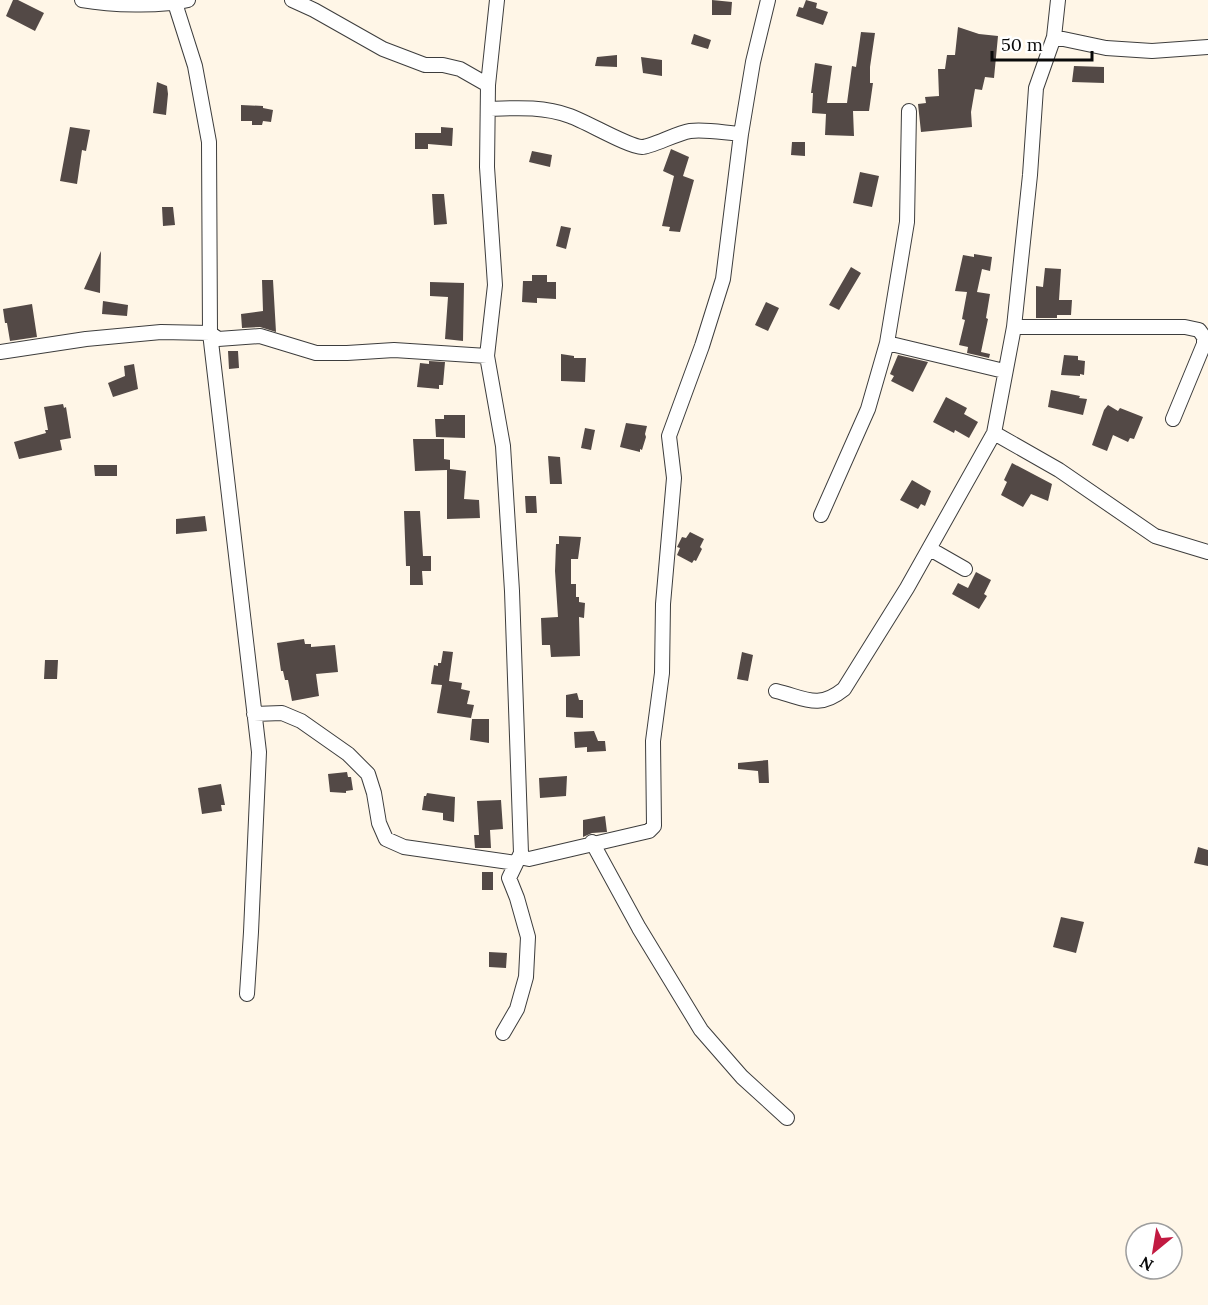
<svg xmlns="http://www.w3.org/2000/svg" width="1208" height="1305" viewBox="0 0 1208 1305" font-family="Lora,serif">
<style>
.building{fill:#534946}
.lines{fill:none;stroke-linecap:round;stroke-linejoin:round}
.street-casing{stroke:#3d3d3d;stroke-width:16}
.street{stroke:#fff;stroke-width:14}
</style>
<rect width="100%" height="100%" fill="#fff6e7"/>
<path class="building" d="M13,0H18L44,13L35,31L6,16Z
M712,0L732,2L731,15H712Z
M806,0L817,3L816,8L828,12L823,25L796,16L799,7L803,8Z
M958,27L979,34L998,36L994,78L985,77L982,90L975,89L971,112L972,127L921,132L918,104L926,103L925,97L939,96L938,69H945L947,55H955Z
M861,32L875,33L870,67V83H873L869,111H853L854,136L825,135L826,114L812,113L813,93H811L815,63L832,66L827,103H847L852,66L856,67Z
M694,34L711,40L708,49L691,44Z
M617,55V67L595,66L597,57Z
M641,57L662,60V76L643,73Z
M1074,66L1104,67V83L1072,82Z
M157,82L167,86L168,94L166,115L153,113Z
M241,105L263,106V108L273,110L271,122L263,121L262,125H252V121H241Z
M70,127L90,130L86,151L82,150L77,184L60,181Z
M441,127L453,128L452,146L428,144V149H415V133H441Z
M792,142H805V156L791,155Z
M671,149L689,157L683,176L694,180L680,232L669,231L670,227L662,226L674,176L663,171Z
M532,151L552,155L550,167L529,162Z
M860,172L879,176L872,207L853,203Z
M432,194H444L447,224L434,225Z
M162,207H173L175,225L163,226Z
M561,226L571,228L566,249L556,246Z
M101,251L100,293L84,289Z
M974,254L992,257L990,271L982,269L977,292L990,294L986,318L988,319L981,352L990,354L989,358L967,353L968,347L959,345L965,320L962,319L967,292L955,291L963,255L974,257Z
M851,267L861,273L839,310L829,305Z
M1045,268L1061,269L1059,300H1072L1071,315H1057V318H1036V286L1043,287Z
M532,275H547V282H556V299L537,298V303L522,302L523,281H532Z
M262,280H273L276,332L260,327L242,328L241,314L263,311Z
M430,282L464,283L463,341L445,339L448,297L430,296Z
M103,301L128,305L127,316L102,314Z
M766,302L779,308L768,331L755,325Z
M32,304L37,337L10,341L7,323H5L3,309Z
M228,351H238L239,368L229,369Z
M561,354L574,356V358H586L585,382L561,381Z
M898,355L928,362L913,392L891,381L894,376L890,374Z
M1064,355L1078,356V360L1085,361L1084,375L1080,374V376L1061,375Z
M429,361L445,362L443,385H439V389L417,387L420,363L429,364Z
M134,364L138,389L113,397L108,383L125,376L124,366Z
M1051,390L1080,396L1079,398L1087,399L1083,415L1048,407Z
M946,397L967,408L964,414L978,422L969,438L955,430L954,433L933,422Z
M63,404L64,408L66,407L71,438L60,440L62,450L19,459L14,442L46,433L45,430H48L44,407Z
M1108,405L1118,411L1120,408L1143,417L1134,439L1130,438L1128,442L1113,435L1107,451L1092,445L1104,410Z
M444,415H465V438L436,437L435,419H444Z
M626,423L647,426L645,434L646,437L642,450L640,449V452L620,447Z
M585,428L595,430L591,450L581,448Z
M413,439H444V459L450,460V469L466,471L464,499L479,500L480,518L447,519V470L415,471Z
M548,456L560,457L562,484H550Z
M1012,463L1052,484L1048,501L1031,494L1023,507L1001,495L1007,482L1004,480Z
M94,465H117V476H95Z
M912,480L931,491L925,506L921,504L918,509L900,500Z
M525,496H536L537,513H526Z
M404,511H420L423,556H431V571H422L423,585H410V566H406Z
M205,516L207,531L176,534V519Z
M690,532L704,539L700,547L702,549L696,561L694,560L692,563L677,555L680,548L677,547L682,537L686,538Z
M559,536L581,537L578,559H571V584H576V597H579V602L585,603L584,618L579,617L580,656L551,657L550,645H542L541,618L558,617L555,571L556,544H559Z
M976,572L991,580L984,594L987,596L979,609L952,594L958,583L968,588Z
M304,639L305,644H311V647L335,645L338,672L316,674L319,696L292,701L288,680H285L283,671H281L277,643Z
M443,651L453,652L449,681L462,683L461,689L470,691L467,704L474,705L471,718L437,713L442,685L431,684L434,665L438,666V663H441Z
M742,652L753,655L748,681L737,679Z
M45,660H58L57,679H44Z
M577,693L579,700H583V718L566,717V695Z
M472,719H489V743L470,740Z
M594,731L598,741H605L606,751L587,752V747L575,748L574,732Z
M768,760L769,783H759L758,771L738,769V763Z
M347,772L348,777H351L353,790L346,791V793L330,792L328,774Z
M567,776L566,796L540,798L539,778Z
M221,784L225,805H221L222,811L202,814L198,788Z
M427,793L455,797L454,822L443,820V813L422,810L424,796H426Z
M501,800L503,829L490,830L491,848H475L474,835H479L477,801Z
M605,816L607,832L592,833L583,837V820Z
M1198,847L1208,850V866L1194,863Z
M482,872H493V890H482Z
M1061,917L1084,922L1076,953L1053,947Z
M489,952L507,953L506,968L489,967Z"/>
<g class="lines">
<defs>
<path id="street" d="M82,0C110,5 161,7 188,0
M174,0L195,66L209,142L210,333L259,752L251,932L247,994
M292,0L314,10L383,49L425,65H443L460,69L488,85
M497,0L488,85L487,167L495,285L487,356L503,446L512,591L521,853L509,878L517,898L528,937L526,977L517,1009L503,1033
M1054,37L1106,48L1152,51L1208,47
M488,109C516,108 543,106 570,116C587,122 629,147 642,147C651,147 677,133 690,131C706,129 725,133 741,134
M909,111L907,222L887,343L1004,371
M1014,327H1185L1199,330L1204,337V344L1173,419
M0,352L86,339L161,332L210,333L218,339L260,336L316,353H347L394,350L487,356
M994,433L1059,470L1155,536L1208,552
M821,515L868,409L887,343
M930,549L965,569
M776,691C805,698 818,710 844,689L907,588L994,433L1014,327L1030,175L1036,88L1054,37L1058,0
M254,714L282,713L301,721L348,754L368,774L374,793L379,823L386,839L404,847L516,863
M592,842L639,928L701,1030L742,1077L787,1118
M521,853L524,858L529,859L649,831L654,826L653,741L662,673L663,604L674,478L669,436L702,346L723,279L741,134L753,62L768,0"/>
</defs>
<use href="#street" class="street-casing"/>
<use href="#street" class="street"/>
</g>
<g transform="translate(1154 1251) rotate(210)"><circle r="28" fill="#ffffff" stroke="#9d9d9d" stroke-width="1.5"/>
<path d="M0-4.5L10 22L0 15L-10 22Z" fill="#c21a41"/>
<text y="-9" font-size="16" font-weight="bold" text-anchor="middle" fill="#0a0a0a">N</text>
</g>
<path d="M992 51v9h100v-9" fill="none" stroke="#0a0a0a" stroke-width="3"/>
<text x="1001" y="51" font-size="18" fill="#0a0a0a" stroke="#ffffff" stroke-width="4.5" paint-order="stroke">50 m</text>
</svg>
